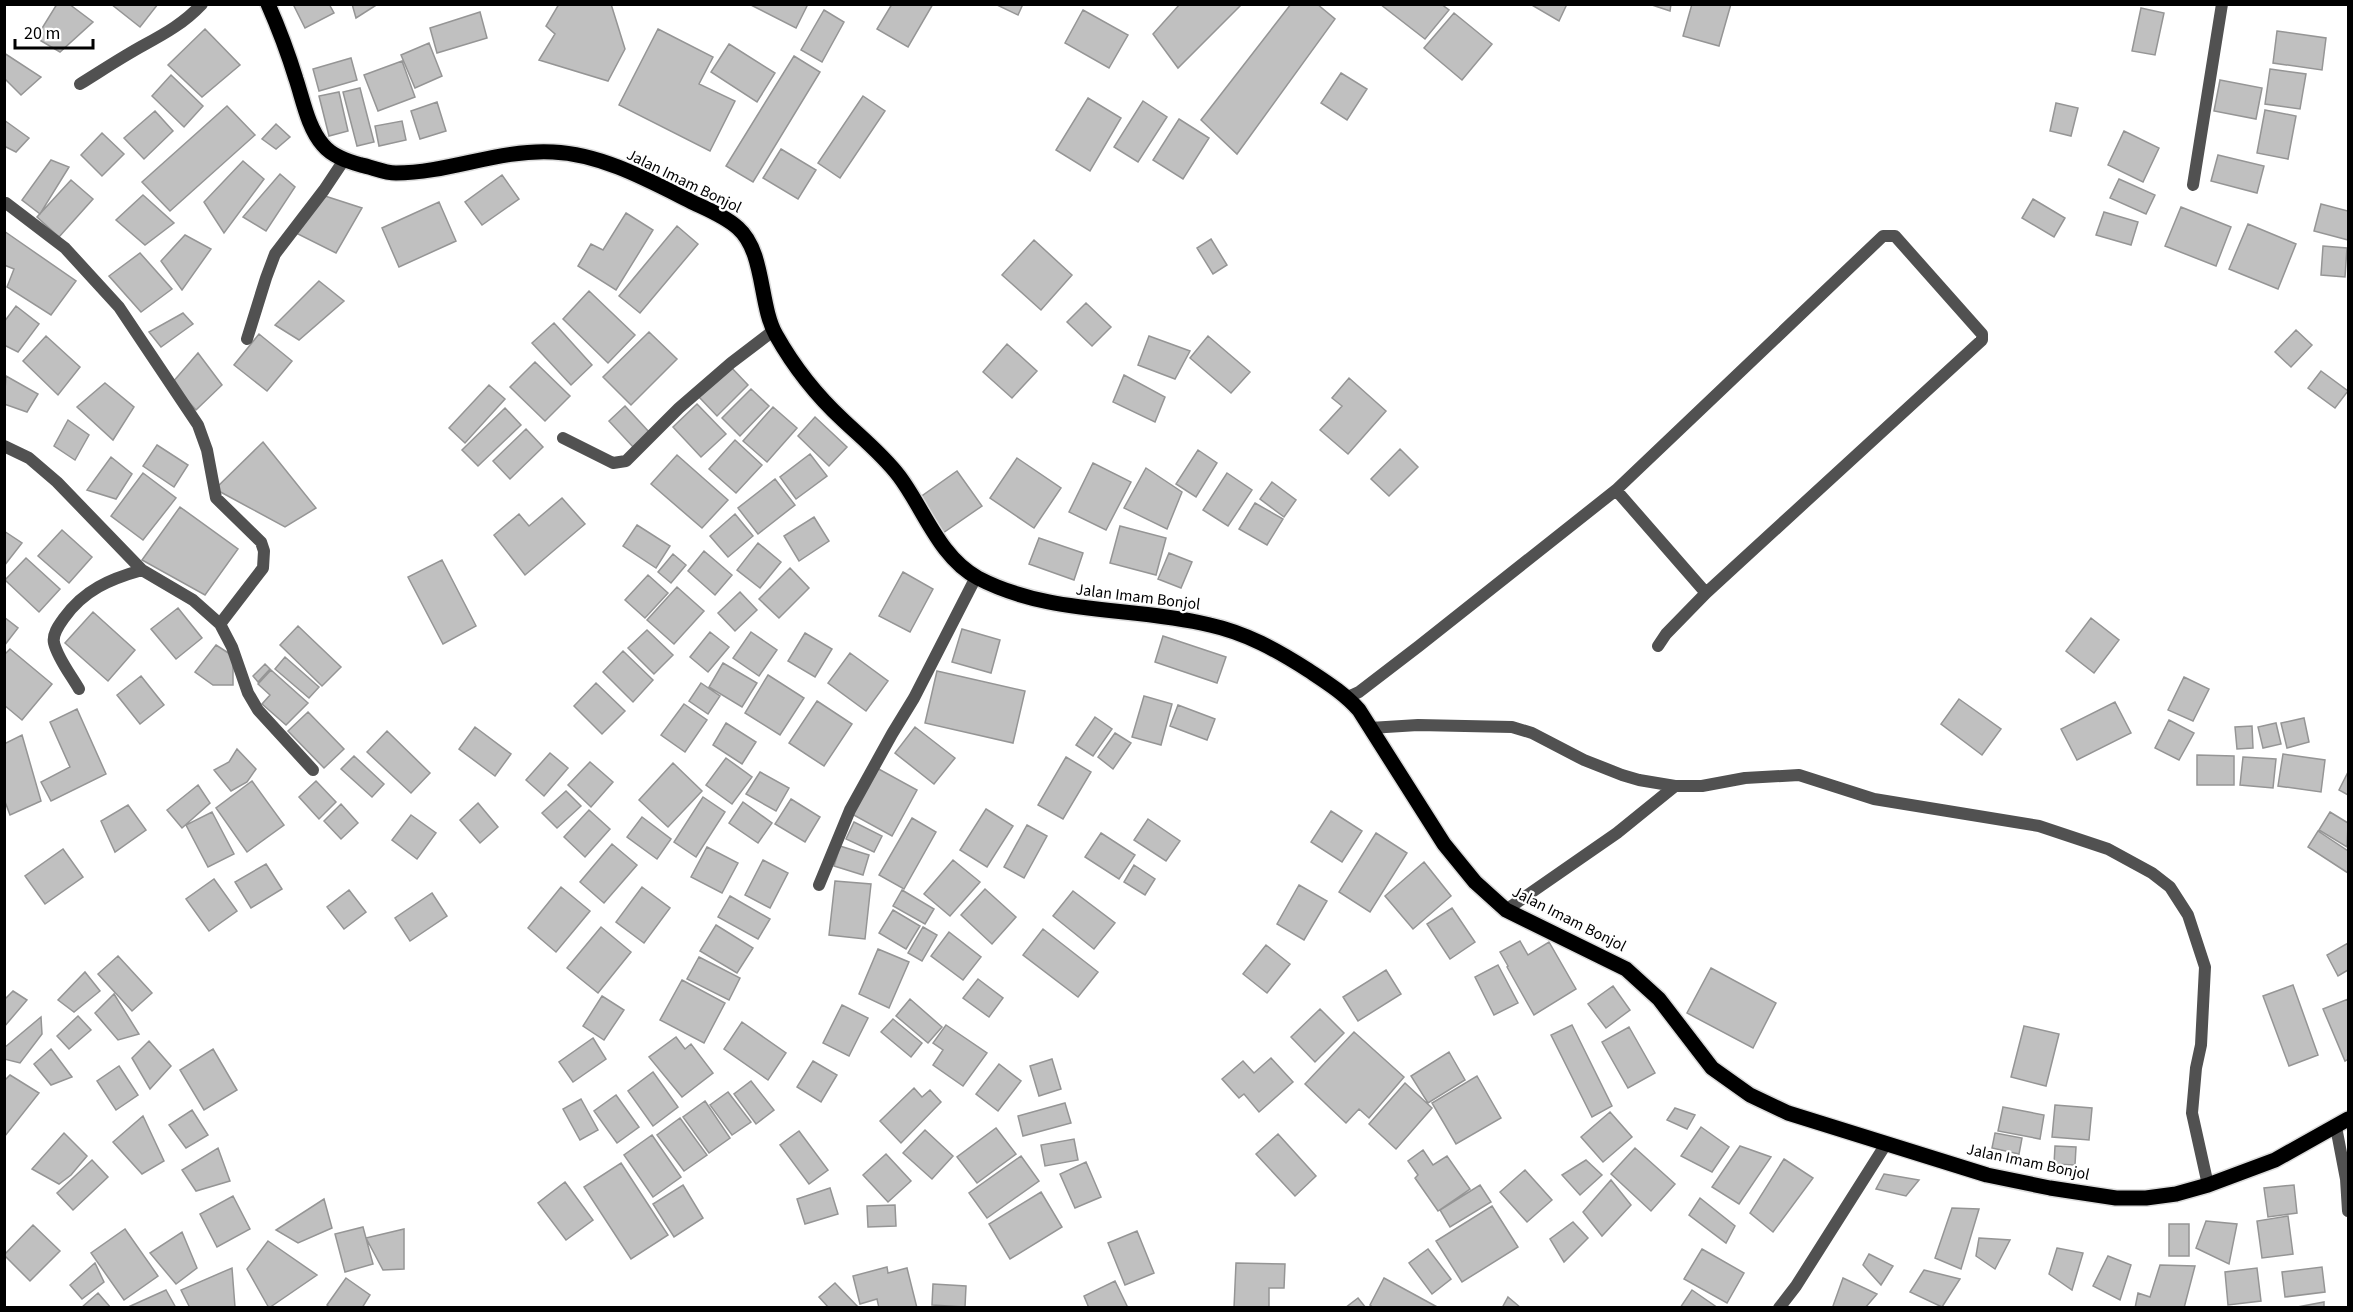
<svg xmlns="http://www.w3.org/2000/svg" width="2353" height="1312" viewBox="0 0 2353 1312" font-family="'Source Sans 3',sans-serif">
<style>
.building{fill:#c0c0c0;stroke:#959595;stroke-width:1.5}
.lines{fill:none;stroke-linecap:round;stroke-linejoin:round}
.primary-casing{stroke:#dbdbdb;stroke-width:18}
.street{stroke:#515151;stroke-width:12}
.primary{stroke:#000;stroke-width:15}
.labels{text-anchor:middle;dominant-baseline:central;stroke-width:4.5;stroke-linejoin:round;paint-order:stroke}
.street-label{font-size:16px;fill:#000;stroke:#fff}
</style>
<rect width="100%" height="100%" fill="#fff"/>
<path class="building" d="M57,4H69L93,22L60,52L36,38Z
M111,4H158L140,27Z
M293,4H329L334,13L305,28Z
M352,4H378L356,18Z
M559,4H611L625,49L608,81L539,60L555,34L546,26Z
M749,4H808L796,28Z
M892,4H933L908,47L877,29Z
M995,4H1023L1018,15Z
M1180,4H1242L1178,68L1153,34Z
M1291,4H1317L1335,19L1237,154L1201,120Z
M1380,4H1441L1449,10L1425,39Z
M1530,4H1567L1559,21Z
M1649,4H1671L1670,11Z
M1692,4H1731L1719,46L1683,36Z
M2141,8L2164,13L2155,55L2132,51Z
M824,10L844,22L822,62L801,50Z
M1083,10L1128,35L1109,68L1065,43Z
M480,12L487,38L437,53L430,28Z
M1454,13L1492,44L1462,80L1424,48Z
M205,29L240,65L202,97L168,65Z
M658,29L713,57L699,84L735,101L710,151L619,105Z
M2277,31L2326,38L2322,70L2273,63Z
M429,43L442,76L415,88L401,55Z
M729,44L775,73L757,102L711,72Z
M4,53L41,77L21,95L4,78Z
M794,56L820,72L753,182L726,166Z
M351,58L357,80L319,91L313,69Z
M402,61L415,97L378,111L364,75Z
M2270,69L2306,74L2300,109L2265,104Z
M1341,73L1367,89L1347,120L1321,103Z
M171,75L203,106L184,127L152,96Z
M2220,80L2262,88L2256,119L2214,111Z
M360,88L374,142L357,146L343,92Z
M339,92L348,131L329,136L319,96Z
M863,96L885,111L840,178L818,163Z
M1088,98L1121,118L1090,171L1056,150Z
M1143,101L1167,117L1138,162L1114,147Z
M437,102L446,131L420,139L411,111Z
M2056,103L2078,108L2071,136L2050,131Z
M227,106L255,135L170,211L142,182Z
M2265,110L2296,116L2288,159L2257,153Z
M155,111L173,131L144,159L124,138Z
M1179,119L1209,138L1183,179L1153,160Z
M4,120L29,138L16,152L4,146Z
M402,121L406,140L379,146L375,126Z
M276,124L290,137L276,149L262,139Z
M2124,131L2159,148L2143,182L2108,165Z
M102,133L124,154L102,176L81,155Z
M781,149L816,170L798,199L763,178Z
M2218,155L2264,166L2257,193L2211,181Z
M51,160L69,167L40,214L22,200Z
M243,161L264,179L224,233L204,202Z
M280,174L295,187L266,231L243,217Z
M502,175L519,199L482,225L465,202Z
M2119,179L2155,195L2146,214L2110,198Z
M71,180L93,199L59,237L37,217Z
M143,195L174,223L145,245L116,220Z
M325,196L362,208L336,253L294,232Z
M2033,199L2065,218L2054,237L2022,218Z
M439,202L456,241L399,267L382,228Z
M2321,204L2348,211V240L2314,231Z
M2181,207L2231,227L2216,266L2165,246Z
M2104,212L2138,222L2131,245L2096,235Z
M626,213L653,230L616,290L578,266L591,244L603,250Z
M2248,224L2296,244L2278,289L2229,269Z
M677,226L698,244L640,313L619,296Z
M4,231L76,281L51,315L7,287L14,269L4,265Z
M185,235L211,249L182,290L161,261Z
M1211,239L1227,265L1213,274L1197,248Z
M1034,240L1072,275L1041,310L1002,275Z
M2323,246L2347,248L2345,277L2321,275Z
M140,253L172,289L141,312L109,276Z
M319,281L344,301L299,340L275,325Z
M589,291L635,335L608,363L563,319Z
M1086,303L1111,327L1092,346L1067,322Z
M16,306L39,324L18,352L4,345V322Z
M183,313L193,324L161,347L149,332Z
M554,323L592,365L571,385L532,343Z
M2296,330L2312,345L2291,367L2275,352Z
M649,332L677,359L631,405L603,377Z
M259,334L292,361L267,391L234,365Z
M46,336L80,367L58,395L23,361Z
M1149,336L1190,351L1175,379L1138,365Z
M1208,336L1250,372L1231,393L1190,358Z
M1007,344L1037,371L1012,398L983,372Z
M198,353L222,385L196,410L172,383Z
M535,362L570,396L545,421L510,387Z
M730,366L748,385L717,416L699,397Z
M2321,371L2348,391L2335,408L2308,388Z
M1124,375L1165,397L1155,422L1113,402Z
M6,376L38,394L27,412L4,404Z
M1349,378L1386,411L1348,454L1320,430L1342,406L1332,398Z
M105,383L134,407L113,440L77,407Z
M489,385L505,399L465,443L449,428Z
M751,389L769,406L740,436L722,418Z
M697,404L726,434L701,457L673,427Z
M625,406L650,433L634,448L609,421Z
M773,407L797,428L767,462L743,441Z
M505,408L521,425L478,466L462,450Z
M815,417L847,447L829,466L798,436Z
M68,420L89,435L75,460L54,446Z
M526,429L543,447L510,479L493,461Z
M735,440L762,465L736,493L709,469Z
M263,442L316,508L285,527L215,489Z
M157,445L188,465L174,487L143,466Z
M1400,449L1418,467L1389,496L1371,479Z
M1198,450L1217,463L1196,497L1176,484Z
M810,454L827,476L796,499L780,477Z
M677,455L728,500L702,528L651,484Z
M111,457L132,474L116,499L87,490Z
M1017,458L1061,488L1034,528L990,498Z
M1093,463L1131,482L1106,530L1069,512Z
M1146,468L1182,492L1167,529L1124,508Z
M957,471L982,506L943,533L919,498Z
M143,473L176,498L143,540L111,516Z
M1227,473L1252,490L1228,526L1203,510Z
M775,479L795,505L758,534L738,508Z
M1272,482L1296,500L1284,517L1260,499Z
M562,498L585,524L525,575L494,535L519,514L529,526Z
M1255,503L1283,519L1267,545L1239,529Z
M180,507L238,549L205,595L142,560Z
M735,514L753,536L728,557L710,536Z
M814,517L829,541L799,561L784,536Z
M637,525L670,546L656,568L623,546Z
M1120,526L1166,538L1156,575L1110,563Z
M62,530L92,557L69,583L38,556Z
M4,531L22,543L4,566Z
M1039,538L1083,553L1074,580L1029,564Z
M758,543L781,562L760,588L737,570Z
M704,551L732,575L715,595L688,571Z
M1169,553L1192,562L1181,588L1158,579Z
M673,554L686,565L671,583L658,572Z
M26,558L60,589L39,612L5,580Z
M442,560L476,626L443,644L408,577Z
M790,568L809,588L779,618L759,599Z
M903,572L933,589L910,632L879,616Z
M648,575L668,593L645,618L625,600Z
M677,587L704,611L674,644L647,620Z
M740,592L757,610L735,631L718,613Z
M178,608L202,638L176,659L151,629Z
M93,612L135,650L108,681L65,643Z
M4,617L18,628L4,646Z
M2091,618L2119,640L2094,673L2066,651Z
M298,626L341,667L322,686L280,645Z
M962,629L1000,640L991,673L952,662Z
M647,630L673,655L654,674L628,648Z
M710,632L729,647L708,672L690,657Z
M751,632L777,650L759,676L733,658Z
M805,633L832,649L815,677L788,661Z
M1163,636L1226,657L1217,683L1155,662Z
M216,645L233,656V685H213L195,672Z
M10,649L52,684L22,720L4,705V655Z
M623,651L653,680L633,702L603,672Z
M850,653L888,681L866,711L828,683Z
M285,657L319,687L309,698L275,669Z
M723,663L757,683L742,707L709,687Z
M265,664L270,669L258,682L253,676Z
M271,670L308,703L286,725L262,704L270,695L258,684Z
M937,671L1025,691L1013,743L925,723Z
M768,675L804,698L780,735L745,713Z
M141,676L164,705L140,724L117,695Z
M2184,677L2209,689L2193,721L2168,710Z
M596,683L625,711L602,734L574,706Z
M701,683L720,696L708,714L689,701Z
M1144,696L1172,704L1161,745L1132,737Z
M1959,699L2001,729L1982,755L1941,724Z
M817,701L852,724L824,766L789,743Z
M2115,702L2131,733L2077,760L2061,729Z
M684,704L707,720L685,752L661,735Z
M1178,705L1215,719L1207,740L1170,726Z
M77,709L106,774L51,801L41,782L70,767L50,722Z
M308,712L344,749L324,768L288,731Z
M1095,717L1112,729L1093,756L1076,745Z
M2304,718L2309,742L2287,748L2281,723Z
M2169,720L2194,733L2179,760L2155,748Z
M726,723L756,742L742,764L713,745Z
M2276,723L2281,744L2263,748L2258,727Z
M2252,726L2253,748L2237,749L2235,727Z
M475,727L511,754L495,776L459,749Z
M915,727L955,758L934,784L895,753Z
M387,731L430,773L411,793L367,752Z
M1115,733L1131,743L1113,769L1098,757Z
M22,735L41,801L10,815L4,799V744Z
M237,749L256,769L247,782L231,791L214,770L229,762Z
M550,753L568,768L544,796L526,780Z
M2283,754L2325,760L2321,792L2278,786Z
M2197,755L2234,756V785H2197Z
M354,756L384,784L372,797L341,769Z
M1066,757L1091,772L1063,819L1038,805Z
M2243,757L2276,759L2273,788L2240,785Z
M726,758L752,777L732,804L706,785Z
M590,762L613,782L591,807L568,785Z
M673,763L702,791L668,827L639,800Z
M875,767L917,790L892,836L850,813Z
M760,772L789,788L776,811L746,794Z
M2348,772V795L2339,790Z
M252,781L284,825L247,852L216,808Z
M316,781L336,802L319,819L299,797Z
M198,785L210,803L182,828L167,810Z
M566,791L581,806L557,828L542,813Z
M703,797L725,812L696,857L674,842Z
M791,799L820,817L805,842L775,824Z
M743,802L772,823L758,843L729,823Z
M478,803L498,827L480,843L460,820Z
M341,804L358,823L341,839L324,821Z
M128,805L146,830L115,852L101,821Z
M986,809L1013,826L987,867L960,850Z
M589,810L610,829L585,857L564,837Z
M1331,811L1362,831L1342,862L1311,842Z
M212,812L234,854L208,867L186,825Z
M2330,812L2348,823L2347,847L2319,830Z
M411,815L436,833L417,859L392,840Z
M642,817L671,839L657,859L627,837Z
M912,818L936,832L904,889L879,875Z
M1148,819L1180,841L1166,861L1134,840Z
M854,822L882,836L874,852L846,839Z
M1027,825L1047,836L1024,878L1004,867Z
M2318,831L2348,851V873L2308,847Z
M1101,833L1135,855L1119,879L1085,857Z
M1376,833L1407,853L1370,912L1339,892Z
M612,844L637,865L604,903L580,882Z
M840,846L869,855L863,875L834,866Z
M707,847L738,863L722,893L691,877Z
M63,849L83,877L45,904L25,876Z
M763,860L788,873L770,908L745,895Z
M953,860L980,882L950,916L924,894Z
M1424,862L1451,896L1413,929L1385,896Z
M266,864L282,889L251,908L235,882Z
M1134,865L1155,879L1145,895L1124,882Z
M214,879L237,911L209,931L186,899Z
M835,881L871,884L865,939L829,935Z
M1299,885L1327,901L1304,940L1277,924Z
M561,887L590,911L556,952L528,928Z
M642,887L670,908L644,943L616,922Z
M985,889L1016,917L992,944L961,915Z
M349,890L366,912L344,929L327,907Z
M902,890L934,909L925,924L893,906Z
M1073,891L1115,923L1094,949L1053,916Z
M432,893L447,916L410,941L395,918Z
M730,896L770,919L758,939L718,917Z
M1452,908L1475,942L1450,959L1427,924Z
M893,910L920,926L906,949L879,933Z
M716,925L753,948L737,973L700,951Z
M601,927L631,952L598,993L567,968Z
M923,927L937,935L922,961L908,953Z
M1043,929L1098,972L1078,997L1023,955Z
M949,932L981,957L963,980L931,956Z
M1520,941L1528,955L1549,942L1576,989L1534,1015L1507,967L1508,966L1500,952Z
M2348,943V970L2338,976L2327,955Z
M1266,945L1290,964L1267,993L1243,974Z
M878,949L909,962L889,1008L859,994Z
M118,956L152,993L132,1011L98,974Z
M699,957L740,978L729,1000L687,979Z
M1498,965L1518,1003L1494,1015L1475,977Z
M1711,968L1776,1003L1753,1048L1687,1013Z
M1386,970L1401,994L1358,1021L1343,997Z
M85,972L100,991L74,1012L58,1000Z
M978,979L1003,998L989,1017L963,998Z
M682,980L725,1003L704,1043L660,1020Z
M2293,985L2318,1055L2289,1066L2263,996Z
M1613,986L1630,1010L1606,1028L1588,1004Z
M13,991L27,1000L4,1027V1000Z
M114,994L139,1034L118,1040L95,1013Z
M602,996L624,1010L604,1040L583,1026Z
M910,999L942,1027L928,1043L896,1016Z
M2348,999V1059L2345,1061L2323,1009Z
M842,1005L868,1018L849,1056L823,1043Z
M1320,1009L1344,1033L1315,1062L1291,1037Z
M78,1016L91,1030L69,1049L57,1036Z
M41,1017L42,1034L20,1063L4,1059V1048Z
M893,1019L922,1043L911,1057L881,1032Z
M742,1022L786,1053L768,1080L724,1049Z
M946,1025L987,1053L963,1086L933,1065L943,1050L933,1043Z
M1572,1025L1612,1106L1592,1117L1551,1035Z
M2024,1026L2059,1034L2046,1086L2011,1077Z
M1629,1027L1655,1073L1628,1088L1602,1042Z
M1354,1032L1404,1077L1369,1118L1359,1109L1346,1123L1305,1084Z
M676,1037L685,1049L691,1044L713,1073L682,1097L649,1057Z
M593,1038L606,1059L573,1082L559,1062Z
M149,1041L171,1066L150,1089L132,1058Z
M51,1049L72,1077L51,1085L34,1064Z
M213,1049L237,1090L204,1110L180,1070Z
M1449,1052L1465,1080L1428,1103L1411,1076Z
M1271,1058L1293,1082L1259,1112L1244,1094L1239,1098L1222,1079L1243,1061L1254,1073Z
M1052,1059L1061,1089L1039,1096L1030,1066Z
M813,1061L837,1075L821,1102L797,1087Z
M999,1064L1021,1081L998,1111L976,1094Z
M119,1066L138,1095L116,1110L97,1081Z
M653,1072L678,1107L653,1126L628,1091Z
M10,1075L39,1093L5,1136L4,1081Z
M1477,1076L1501,1118L1456,1144L1432,1103Z
M751,1081L774,1110L756,1124L734,1094Z
M1405,1083L1432,1108L1396,1149L1369,1124Z
M914,1088L922,1097L930,1090L941,1102L901,1143L880,1121Z
M728,1092L751,1122L732,1135L710,1105Z
M616,1095L639,1127L617,1143L594,1111Z
M581,1099L598,1130L580,1140L563,1109Z
M705,1101L730,1138L709,1153L683,1117Z
M1065,1103L1071,1123L1023,1136L1018,1116Z
M2055,1105L2092,1108L2089,1140L2052,1137Z
M2003,1107L2044,1115L2040,1139L1998,1131Z
M1675,1108L1695,1115L1687,1129L1667,1120Z
M192,1110L208,1135L186,1148L169,1125Z
M1610,1112L1632,1137L1603,1162L1581,1137Z
M143,1116L164,1161L142,1174L113,1142Z
M680,1118L707,1155L684,1171L657,1135Z
M1701,1127L1729,1147L1712,1172L1681,1156Z
M996,1128L1016,1154L977,1183L957,1157Z
M925,1130L953,1156L932,1179L903,1153Z
M799,1131L828,1170L809,1184L780,1145Z
M64,1133L87,1156L71,1175L59,1184L32,1169Z
M1995,1133L2022,1138L2019,1154L1992,1148Z
M1278,1134L1316,1176L1295,1196L1256,1154Z
M652,1135L681,1177L653,1197L624,1155Z
M1074,1139L1078,1160L1045,1166L1041,1145Z
M1740,1146L1771,1157L1739,1204L1712,1187Z
M2055,1146L2076,1147L2075,1165L2054,1164Z
M218,1148L230,1181L196,1191L182,1170Z
M1635,1148L1675,1184L1651,1211L1611,1174Z
M1423,1150L1433,1165L1447,1156L1470,1189L1438,1211L1415,1178L1418,1175L1408,1161Z
M886,1154L911,1181L888,1202L863,1175Z
M1021,1156L1039,1181L987,1218L969,1193Z
M1784,1159L1813,1178L1773,1232L1750,1213Z
M92,1160L108,1177L73,1210L57,1193Z
M1586,1160L1602,1175L1580,1195L1562,1175Z
M1086,1162L1101,1197L1075,1208L1060,1174Z
M621,1163L668,1235L631,1259L584,1187Z
M1525,1170L1552,1200L1527,1222L1500,1192Z
M1884,1174L1919,1180L1906,1196L1876,1189Z
M1611,1180L1631,1205L1602,1236L1583,1212Z
M565,1182L593,1220L566,1240L538,1203Z
M683,1185L703,1218L674,1237L653,1204Z
M1480,1185L1491,1202L1450,1227L1440,1210Z
M2294,1185L2297,1213L2268,1217L2264,1188Z
M830,1188L838,1214L805,1224L797,1199Z
M1041,1192L1062,1227L1010,1259L989,1224Z
M233,1196L250,1229L217,1247L200,1214Z
M1700,1198L1735,1226L1726,1243L1689,1215Z
M324,1199L332,1228L298,1243L276,1230Z
M895,1205L896,1226L868,1227L867,1206Z
M1492,1206L1518,1247L1462,1282L1436,1241Z
M1952,1208L1979,1209L1961,1269L1935,1258Z
M2288,1216L2293,1254L2262,1258L2257,1221Z
M2206,1221L2237,1224L2229,1264L2196,1248Z
M1573,1222L1588,1238L1564,1262L1550,1239Z
M2169,1224H2189V1256H2169Z
M33,1225L60,1251L30,1281L4,1255Z
M363,1227L373,1264L345,1272L335,1234Z
M125,1229L158,1276L124,1300L91,1253Z
M404,1229V1269L383,1270L366,1238Z
M1137,1231L1154,1273L1125,1285L1108,1243Z
M182,1232L197,1268L176,1284L150,1253Z
M1979,1238L2010,1240L1995,1269L1976,1256Z
M268,1241L317,1275L269,1308L247,1269Z
M2057,1248L2083,1253L2072,1290L2049,1274Z
M1428,1249L1451,1279L1432,1294L1409,1263Z
M1702,1249L1744,1273L1727,1303L1684,1279Z
M1869,1254L1893,1266L1881,1285L1863,1265Z
M2108,1256L2131,1265L2120,1300L2093,1286Z
M95,1263L104,1282L82,1299L70,1285Z
M1236,1263L1285,1264L1284,1288H1269V1308H1234Z
M2160,1265L2195,1266L2184,1308H2135L2138,1293L2150,1297Z
M887,1267L888,1273L907,1268L917,1308H879L877,1299L860,1304L853,1276Z
M2322,1267L2325,1292L2285,1297L2282,1272Z
M232,1268L235,1307L190,1308L181,1290Z
M2257,1268L2261,1301L2228,1305L2225,1272Z
M1924,1270L1960,1279L1942,1307L1910,1292Z
M346,1278L370,1295L362,1308H330L327,1305Z
M1384,1278L1439,1308H1374L1370,1305Z
M1843,1278L1877,1294L1865,1308H1835L1833,1306Z
M1115,1281L1128,1308H1089L1084,1296Z
M835,1283L859,1308H829L819,1297Z
M933,1284L966,1286L965,1307L932,1305Z
M166,1290L176,1308H126Z
M1692,1290L1718,1308H1680Z
M98,1293L111,1308H81Z
M1508,1297L1521,1308H1502Z
M1358,1298L1366,1308H1345Z
M2324,1302V1308H2292Z"/>
<g class="lines">
<defs>
<path id="primary" d="M268,4C279,29 288,53 296,79C303,100 308,128 323,145C332,156 347,161 361,165C372,167 384,173 396,173C449,173 499,149 553,152C602,154 650,181 694,203C709,210 726,217 738,228C765,252 759,305 776,335C794,367 816,395 843,420C862,438 883,455 899,476C924,509 939,557 978,578C1051,616 1133,606 1210,625C1246,633 1277,650 1308,670C1326,682 1344,693 1359,710L1444,844L1475,882L1506,910L1626,969L1659,999L1712,1068L1750,1095L1788,1113L1987,1175L2050,1188L2116,1198H2146L2176,1194L2208,1185L2275,1160L2348,1119"/>
</defs>
<use href="#primary" class="primary-casing"/>
<path class="street" d="M80,84C101,71 122,57 144,45C166,33 184,23 202,4
M2193,185L2222,4
M6,203L65,248L119,307L198,425L207,450L216,498L261,542L264,551L263,568L220,624
M247,339L266,278L275,254L324,190L344,160
M563,438L613,463L626,461L679,408L731,363L773,331
M4,446L29,458L57,482L142,570L193,600L220,624L232,647L248,693L258,710L313,770
M1616,490L1706,593
M79,689C71,675 58,659 54,643C52,634 59,625 64,618C84,590 110,579 142,570
M1348,697L1359,692L1419,646L1616,490L1883,236H1895L1982,334V340L1706,593L1666,634L1658,646
M1370,728L1418,725L1512,727L1532,733L1584,760L1622,775L1639,780L1675,786H1702L1745,778L1799,775L1874,799L2039,826L2108,849L2152,873L2170,887L2188,915L2205,967L2201,1045L2196,1068L2192,1113L2208,1185
M819,885L850,810L892,734L914,698L976,577
M1506,910L1617,833L1675,786
M2336,1127L2346,1179L2348,1211
M1779,1308L1796,1286L1886,1144"/>
<use href="#primary" class="primary"/>
</g>
<g class="labels">
<g class="street-label">
<text transform="translate(684 181) rotate(26)">Jalan Imam Bonjol</text>
<text transform="translate(1138 597) rotate(7)">Jalan Imam Bonjol</text>
<text transform="translate(1569 919) rotate(27)">Jalan Imam Bonjol</text>
<text transform="translate(2028 1162) rotate(12)">Jalan Imam Bonjol</text>
</g>
</g>
<rect width="2353" height="1312" fill="none" stroke="#000000" stroke-width="12"/>
<path d="M15 39v9h78v-9" fill="none" stroke="#000000" stroke-width="3"/>
<text x="24" y="39" font-size="18" fill="#000000" stroke="#ffffff" stroke-width="4.5" paint-order="stroke">20 m</text>
</svg>
